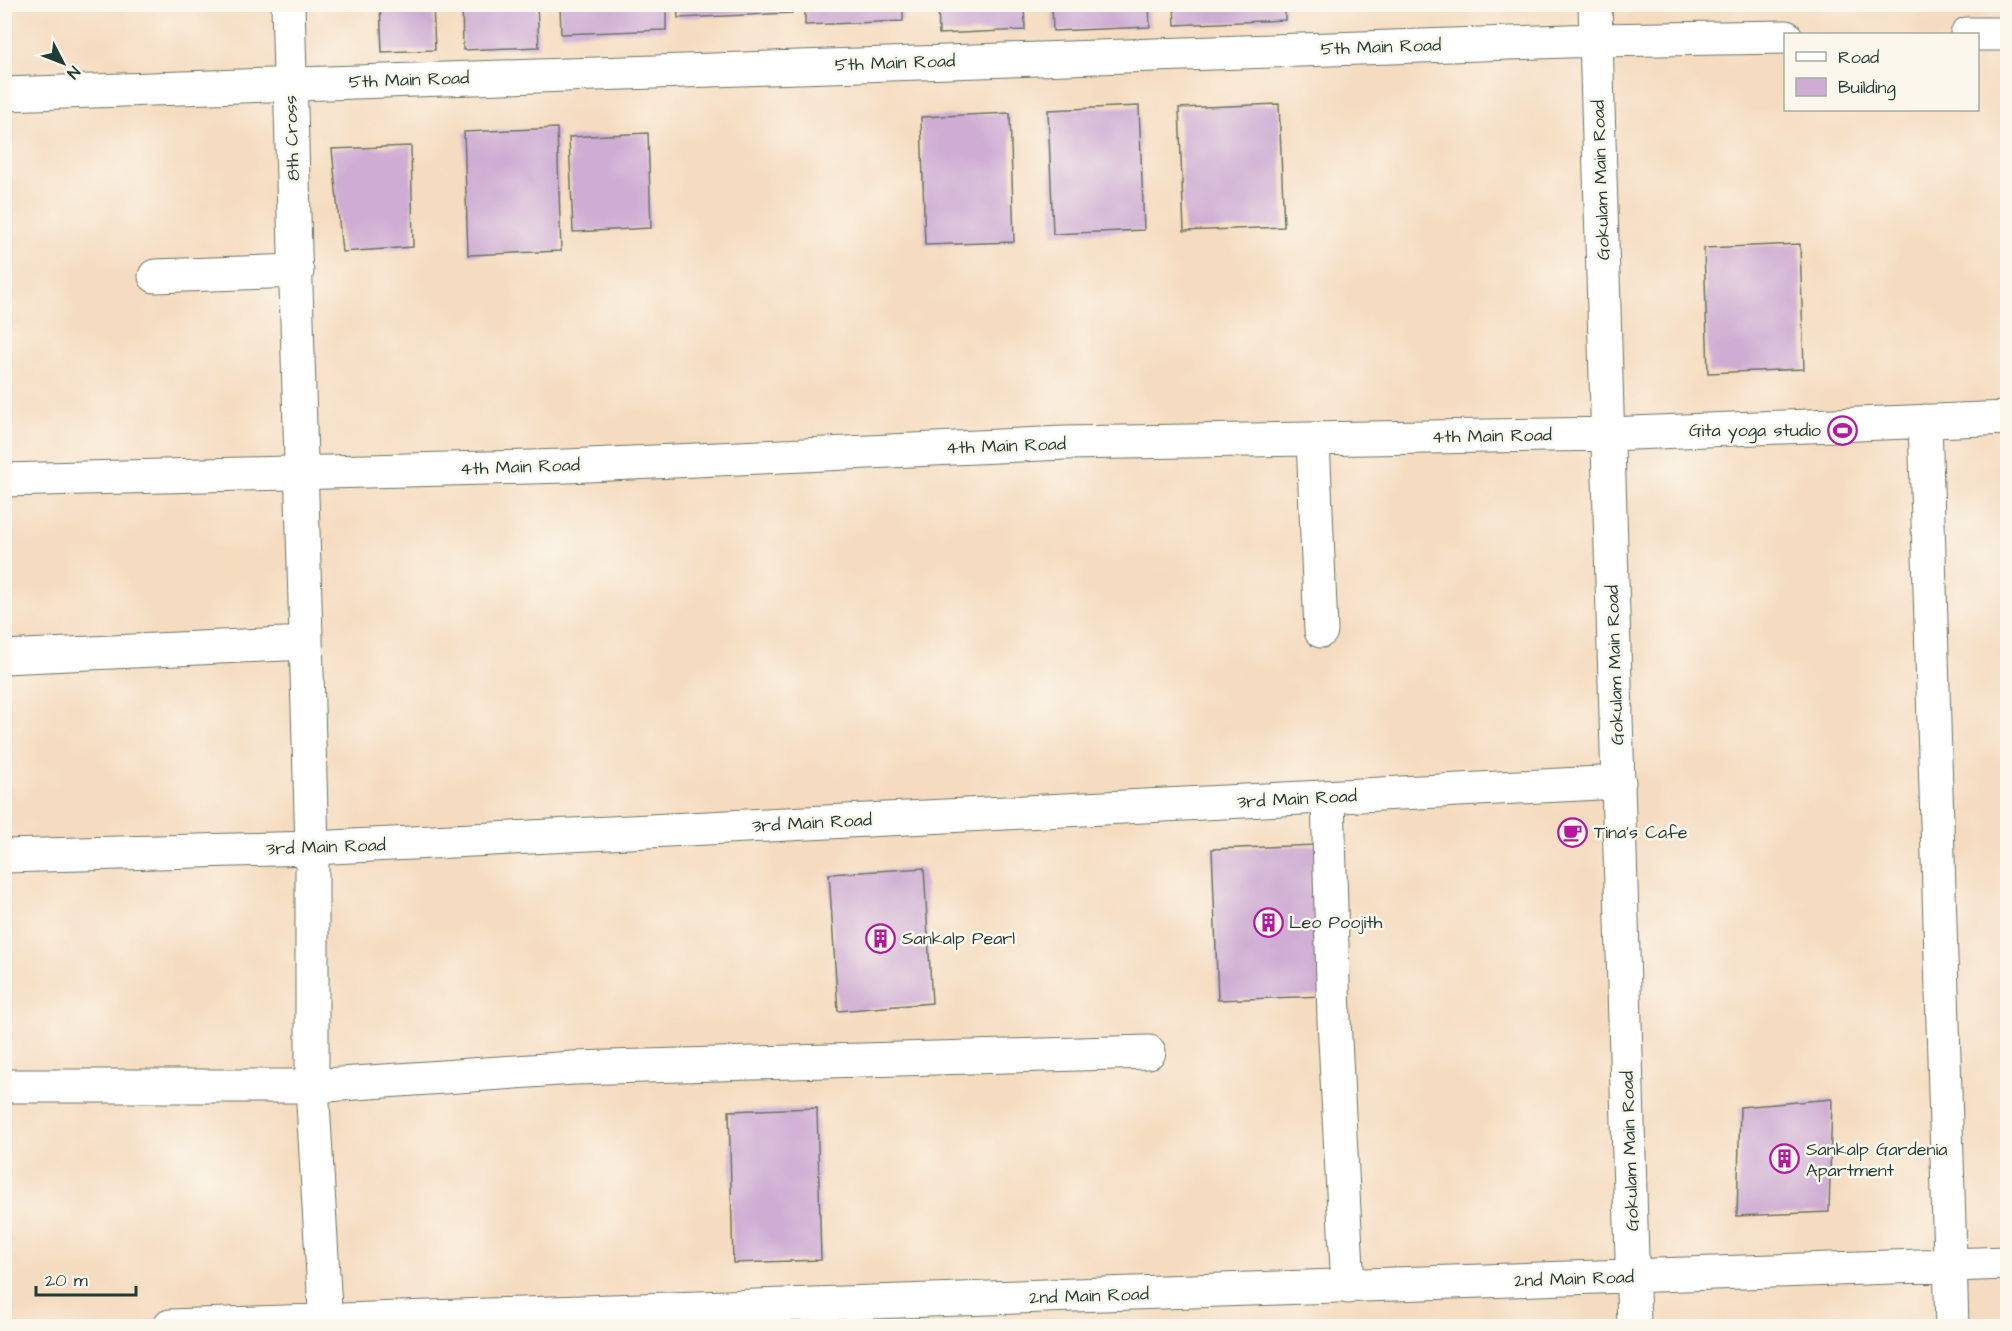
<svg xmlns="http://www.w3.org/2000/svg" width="2012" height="1331" viewBox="0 0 2012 1331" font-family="'Architects Daughter',sans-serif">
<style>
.building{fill:#ceacd3}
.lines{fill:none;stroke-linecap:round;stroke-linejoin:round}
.street-casing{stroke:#6a7465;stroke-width:35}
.street{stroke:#fff;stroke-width:33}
.labels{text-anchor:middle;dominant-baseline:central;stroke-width:5;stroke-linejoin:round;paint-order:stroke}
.street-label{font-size:18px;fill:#1f3d34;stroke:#fbf7ec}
.poi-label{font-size:18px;fill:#1f3d34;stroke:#fbf7ec;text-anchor:start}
</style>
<rect width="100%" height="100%" fill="#fbf7ec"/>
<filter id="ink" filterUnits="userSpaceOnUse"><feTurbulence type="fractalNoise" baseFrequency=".0167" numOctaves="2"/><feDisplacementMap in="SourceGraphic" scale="12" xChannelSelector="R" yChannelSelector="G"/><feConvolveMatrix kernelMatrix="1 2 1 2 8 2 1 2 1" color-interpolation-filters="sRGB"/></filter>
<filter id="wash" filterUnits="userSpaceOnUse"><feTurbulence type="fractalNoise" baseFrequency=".008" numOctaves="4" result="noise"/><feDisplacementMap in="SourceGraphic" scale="24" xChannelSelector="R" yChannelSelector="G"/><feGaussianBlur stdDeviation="1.35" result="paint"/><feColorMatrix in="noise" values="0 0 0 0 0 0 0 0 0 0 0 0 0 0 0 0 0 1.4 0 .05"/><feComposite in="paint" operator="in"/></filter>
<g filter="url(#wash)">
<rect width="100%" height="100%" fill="#f5dbbf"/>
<g id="blocks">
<path class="building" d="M380,4H433L435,50L382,52Z
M462,4H537L539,47L463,50Z
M560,4H666V30L561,34Z
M677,4H792V13L678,18Z
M805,4H903V21L805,25Z
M938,4H1024L1025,30L939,34Z
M1052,4H1149L1150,27L1053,31Z
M1174,4H1285V20L1175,25Z
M1279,104L1284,227L1184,231L1179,108Z
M1139,106L1144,230L1053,234L1048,110Z
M1010,113L1014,242L925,245L921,117Z
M557,128L561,251L468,255L464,132Z
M648,133L651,228L573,232L569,137Z
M411,146L413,247L342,252L332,149Z
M1800,244L1804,369L1708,373L1704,248Z
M1318,845L1323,996L1218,1000L1212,849Z
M924,868L932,1003L838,1011L829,874Z
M1832,1099L1829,1212L1737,1216L1740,1107Z
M817,1108L821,1260L733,1263L729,1111Z"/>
</g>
</g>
<g filter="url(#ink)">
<use href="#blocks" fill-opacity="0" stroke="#6a7465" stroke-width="1.5"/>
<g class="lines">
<defs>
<path id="street" d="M288,4L312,848V1086L326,1326
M1595,4L1634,1326
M1967,34H2008
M4,94L1596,40L1786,37
M155,276L297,271
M1925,421L1952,1326
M1313,439L1321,631
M4,480L567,466L1064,443L1608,434L2008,418
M4,657L306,643
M1328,797L1334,1020L1348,1287
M4,856L312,848L1619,782
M4,1086H312L573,1068L1149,1052
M170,1326L2008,1263"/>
</defs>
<use href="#street" class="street-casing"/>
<use href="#street" class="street"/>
</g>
</g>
<defs>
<symbol id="stadium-ring" viewBox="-11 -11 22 22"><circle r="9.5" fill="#fbf7ec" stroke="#b5179e" stroke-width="1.5"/><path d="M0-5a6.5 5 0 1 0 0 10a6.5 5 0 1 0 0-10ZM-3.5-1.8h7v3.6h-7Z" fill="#b5179e"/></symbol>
<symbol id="cafe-ring" viewBox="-11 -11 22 22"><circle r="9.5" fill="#fbf7ec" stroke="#b5179e" stroke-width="1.5"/><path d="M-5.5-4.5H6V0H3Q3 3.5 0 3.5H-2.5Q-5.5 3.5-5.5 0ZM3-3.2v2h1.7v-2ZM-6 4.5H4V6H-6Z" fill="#b5179e"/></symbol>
<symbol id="building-ring" viewBox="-11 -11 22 22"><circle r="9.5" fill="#fbf7ec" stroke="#b5179e" stroke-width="1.5"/><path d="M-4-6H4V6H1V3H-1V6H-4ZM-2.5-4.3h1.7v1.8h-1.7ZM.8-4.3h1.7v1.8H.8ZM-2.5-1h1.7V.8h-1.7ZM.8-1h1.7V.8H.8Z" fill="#b5179e"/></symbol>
</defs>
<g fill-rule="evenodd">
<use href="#stadium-ring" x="1826" y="414" width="33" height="33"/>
<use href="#cafe-ring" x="1556" y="816" width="33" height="33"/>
<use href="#building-ring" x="1252" y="906" width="33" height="33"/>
<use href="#building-ring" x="864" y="922" width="33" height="33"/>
<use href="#building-ring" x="1768" y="1142" width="33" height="33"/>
</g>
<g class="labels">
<g class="street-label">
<text transform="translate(1381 47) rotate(-2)">5th Main Road</text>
<text transform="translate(895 63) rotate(-2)">5th Main Road</text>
<text transform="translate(409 80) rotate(-2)">5th Main Road</text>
<text transform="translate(292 138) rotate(-92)">8th Cross</text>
<text transform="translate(1601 180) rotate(-92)">Gokulam Main Road</text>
<text transform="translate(1492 436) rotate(-1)">4th Main Road</text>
<text transform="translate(1006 446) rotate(-2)">4th Main Road</text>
<text transform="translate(520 467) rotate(-2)">4th Main Road</text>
<text transform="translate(1615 665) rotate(-92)">Gokulam Main Road</text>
<text transform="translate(1297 799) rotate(-3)">3rd Main Road</text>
<text transform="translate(812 823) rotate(-3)">3rd Main Road</text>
<text transform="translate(326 847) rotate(-2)">3rd Main Road</text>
<text transform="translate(1630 1151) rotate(-92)">Gokulam Main Road</text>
<text transform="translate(1574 1279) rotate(-2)">2nd Main Road</text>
<text transform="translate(1089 1296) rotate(-2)">2nd Main Road</text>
</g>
<g class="poi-label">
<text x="1821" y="430" text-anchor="end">Gita yoga studio</text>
<text x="1594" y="832">Tina's Cafe</text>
<text x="1289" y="922">Leo Poojith</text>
<text x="902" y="938">Sankalp Pearl</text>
<text x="1806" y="1149">Sankalp Gardenia<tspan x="1806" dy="21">Apartment</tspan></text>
</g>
</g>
<rect width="2012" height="1331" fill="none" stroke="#fbf7ec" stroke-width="24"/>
<rect x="1784" y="33" width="195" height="78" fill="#fbf7ec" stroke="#a3ada2" stroke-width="1.5"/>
<rect x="1796" y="52" width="30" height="9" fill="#ffffff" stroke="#a3ada2" stroke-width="1.5"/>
<text x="1838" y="63" font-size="18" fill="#1f3d34">Road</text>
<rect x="1796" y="78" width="30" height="18" fill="#ceacd3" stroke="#a3ada2" stroke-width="1.5"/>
<text x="1838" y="93" font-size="18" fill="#1f3d34">Building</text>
<g transform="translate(63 63) rotate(132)" stroke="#fbf7ec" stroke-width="4.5" paint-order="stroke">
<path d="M0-4.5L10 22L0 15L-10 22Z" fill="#1f3d34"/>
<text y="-9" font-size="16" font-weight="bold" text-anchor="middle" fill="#1f3d34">N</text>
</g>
<path d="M36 1286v9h100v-9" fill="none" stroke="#1f3d34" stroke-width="3"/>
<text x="45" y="1286" font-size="18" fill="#1f3d34" stroke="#fbf7ec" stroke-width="4.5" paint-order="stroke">20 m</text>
</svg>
